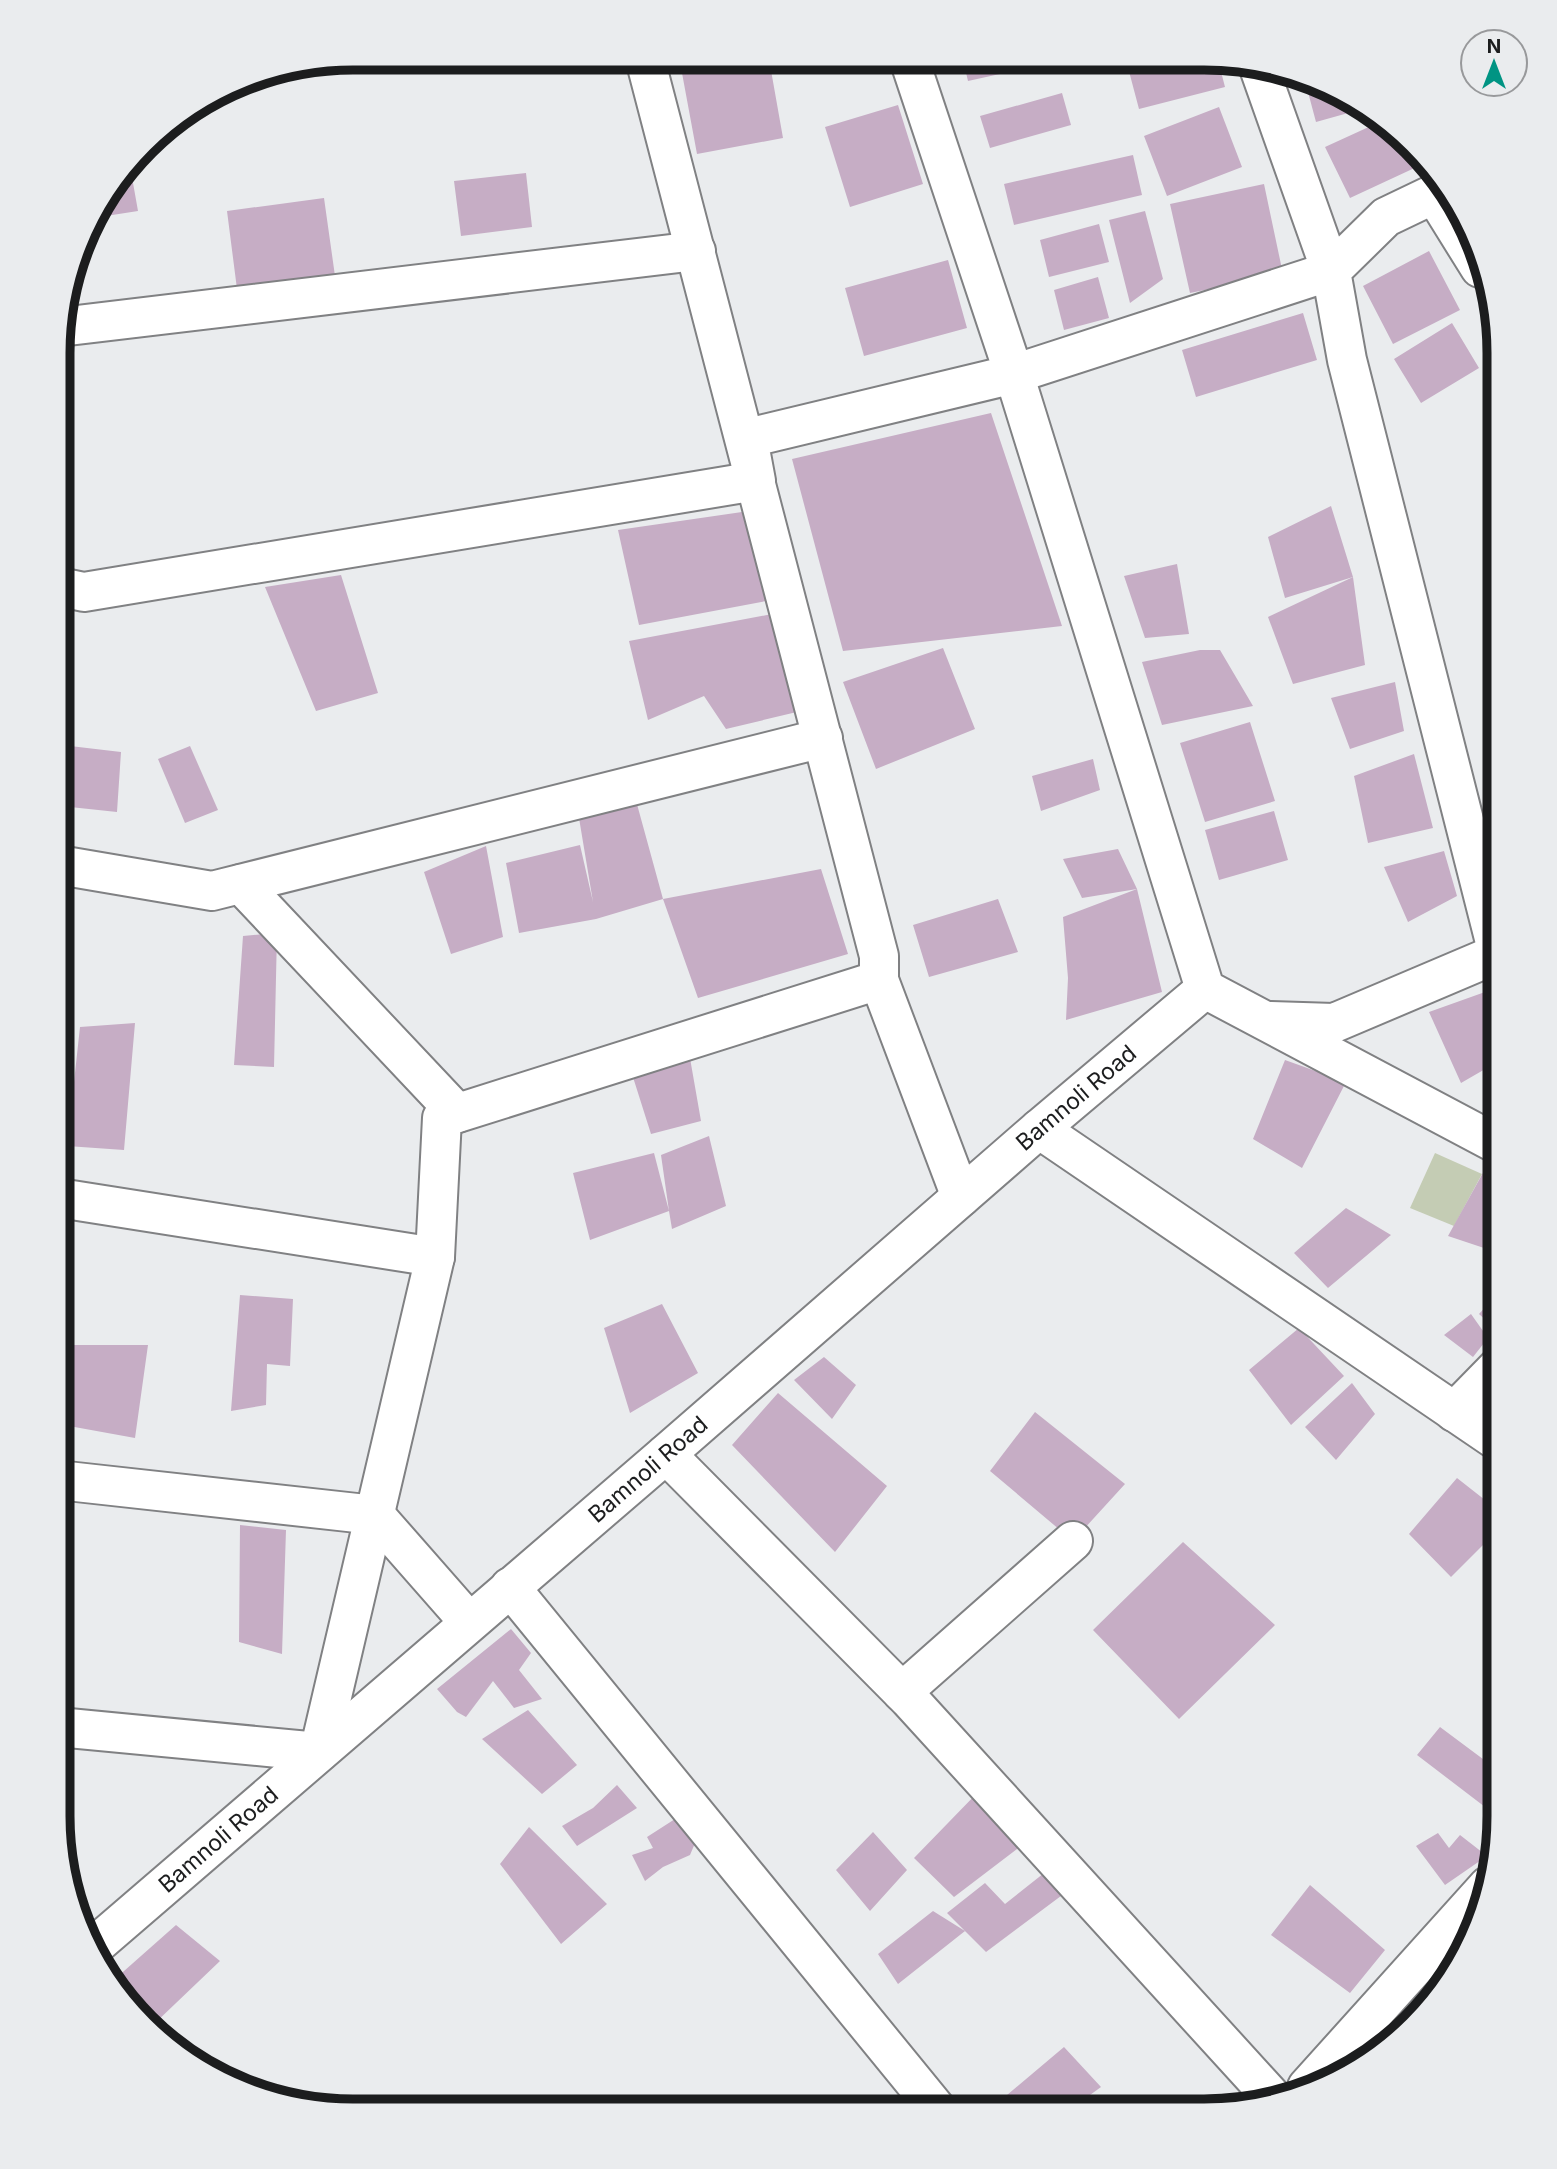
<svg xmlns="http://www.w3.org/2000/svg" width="1557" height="2169" viewBox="0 0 1557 2169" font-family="Inter,sans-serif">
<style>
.green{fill:#c4ccb4}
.building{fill:#c6adc5}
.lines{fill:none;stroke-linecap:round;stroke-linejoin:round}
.minor-casing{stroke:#808183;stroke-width:42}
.minor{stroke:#fff;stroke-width:38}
.labels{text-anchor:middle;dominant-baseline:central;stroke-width:5;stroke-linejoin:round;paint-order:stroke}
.street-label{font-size:23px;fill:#1c1d1e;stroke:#eaecee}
.rim{fill:none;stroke:#1c1d1e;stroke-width:9}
</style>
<rect width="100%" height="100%" fill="#eaecee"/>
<path class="green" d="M1435,1153L1482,1174L1454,1226L1410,1208Z"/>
<path class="building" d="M769,59L783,138L697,154L682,73Z
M963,60H1059V61L968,81Z
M1126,60H1218L1225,87L1139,109Z
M1304,77L1316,80L1366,108L1316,122Z
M1062,93L1071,125L990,148L980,116Z
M898,105L923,184L850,207L825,127Z
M1219,107L1242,167L1167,196L1144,136Z
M1384,120L1421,165L1350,198L1325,147Z
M1133,155L1142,195L1014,225L1004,184Z
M130,166L138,211L93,218L97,206Z
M526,173L532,227L461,236L454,181Z
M1264,184L1283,274L1190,293L1170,204Z
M324,198L335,276L237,289L227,211Z
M1145,211L1163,279L1130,303L1109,220Z
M1099,224L1109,262L1049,277L1040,240Z
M1429,251L1460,310L1393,344L1363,286Z
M948,260L967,328L864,356L845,288Z
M1098,277L1109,318L1064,330L1054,290Z
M1303,313L1317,360L1196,397L1182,350Z
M1452,323L1479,368L1421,403L1394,359Z
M991,413L1062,626L843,651L792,459Z
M1331,506L1353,577L1365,665L1293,684L1268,617L1353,577L1285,598L1268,537Z
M742,512L766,601L639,625L618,530Z
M1177,564L1189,634L1145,638L1124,576Z
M341,575L378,693L316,711L265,587Z
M772,614L801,711L726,729L704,696L648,720L629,641Z
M943,648L975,729L876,769L843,682Z
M1200,650H1220L1253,706L1162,725L1142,662Z
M1395,682L1404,731L1350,749L1331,698Z
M1250,722L1275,801L1205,822L1180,743Z
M70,746L121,752L117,812L70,807Z
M190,746L218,810L185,823L158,759Z
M1414,754L1433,828L1368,843L1354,776Z
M1093,759L1100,790L1041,811L1032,776Z
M632,786L663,899L821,869L848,954L698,998L663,899L596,919L519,933L506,863L580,845L593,902L576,800Z
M1274,811L1288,860L1219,880L1205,830Z
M486,846L503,937L451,954L424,872Z
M1118,849L1137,889L1082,898L1063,859Z
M1444,851L1457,896L1408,922L1384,867Z
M1137,889L1162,992L1066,1020L1068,978L1063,917Z
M998,899L1018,952L929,977L913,925Z
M277,933L274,1067L234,1065L243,936Z
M1499,987V1061L1461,1083L1429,1012Z
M135,1023L124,1150L67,1146L80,1027Z
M687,1041L701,1121L651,1134L632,1074Z
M1285,1060L1346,1082L1302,1168L1253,1139Z
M709,1136L726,1206L672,1229L669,1211L590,1240L573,1173L654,1153L669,1211L661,1155Z
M1489,1162L1499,1166V1253L1448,1236Z
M1346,1208L1391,1235L1328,1288L1294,1253Z
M1499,1292V1332L1479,1314Z
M240,1295L293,1299L290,1366L267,1364L266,1405L231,1411Z
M662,1304L698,1373L630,1413L604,1328Z
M1471,1314L1488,1338L1473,1357L1444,1335Z
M1299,1328L1344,1376L1291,1425L1249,1370Z
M59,1345H148L135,1438L58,1424Z
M824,1357L856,1385L832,1419L794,1380Z
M1499,1382V1420L1481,1404Z
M1352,1383L1375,1414L1336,1460L1305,1427Z
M778,1393L887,1486L835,1552L732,1445Z
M1035,1412L1125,1484L1073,1541L990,1471Z
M1457,1478L1499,1511V1529L1451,1577L1409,1534Z
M240,1525L286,1530L282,1654L239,1642Z
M1183,1542L1275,1625L1179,1719L1093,1630Z
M511,1629L531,1653L519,1670L542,1699L514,1708L493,1681L466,1717L457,1712L437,1689Z
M1499,1656V1682L1483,1668Z
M528,1710L577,1765L542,1794L482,1739Z
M1440,1727L1499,1771V1802L1489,1810L1417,1755Z
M617,1785L637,1808L577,1846L562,1826L593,1808Z
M980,1790L1034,1836L954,1897L914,1858Z
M675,1819L698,1836L690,1855L663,1867L645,1881L632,1855L653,1848L647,1837Z
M529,1827L607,1904L561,1944L500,1864Z
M873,1832L907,1870L870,1911L836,1870Z
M1438,1833L1449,1848L1460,1835L1487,1856L1445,1885L1416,1846Z
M1058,1862L1069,1890L986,1952L947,1913L985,1883L1005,1904Z
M1310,1885L1385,1950L1350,1993L1271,1935Z
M933,1911L965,1931L898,1984L878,1954Z
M176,1925L220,1961L153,2025L115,1979Z
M1064,2047L1101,2087L1068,2111H988Z
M1245,2087L1255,2099L1220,2108Z
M889,2098L900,2110H870Z"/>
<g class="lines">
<defs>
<g id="minor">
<path d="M1258,65L1331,271L1014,374L1205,989L1499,1145"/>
<path d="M1442,190L1434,194L1480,268"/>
<path d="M1434,194L1386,217L1331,271L1347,360L1498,954"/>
<path d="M60,327L696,251"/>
<path d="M60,587L84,592L756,481L748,438L1014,374L909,59"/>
<path d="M59,865L212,891L823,738"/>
<path d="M241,884L457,1113"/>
<path d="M879,980L961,1197"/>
<path d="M1271,1021L1334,1023L1499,953"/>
<path d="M1039,1129L1499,1442"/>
<path d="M59,1198L435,1257"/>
<path d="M1454,1412L1499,1366"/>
<path d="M666,1454L909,1699L1271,2096"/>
<path d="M58,1480L375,1515L469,1622"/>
<path d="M510,1587L938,2111"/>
<path d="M902,1692L1073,1541"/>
<path d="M58,1727L319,1752L435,1257L442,1118L879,980V956L645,59"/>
<path id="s1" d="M91,1949L666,1454L1039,1129L1205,989"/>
<path d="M1307,2087L1488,1886"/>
</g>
</defs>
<use href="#minor" class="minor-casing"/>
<use href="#minor" class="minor"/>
</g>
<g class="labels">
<g class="street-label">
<text stroke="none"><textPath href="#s1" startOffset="1302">Bamnoli Road</textPath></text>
<text stroke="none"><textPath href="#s1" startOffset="735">Bamnoli Road</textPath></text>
<text stroke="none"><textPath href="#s1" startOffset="168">Bamnoli Road</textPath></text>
</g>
</g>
<path d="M0 0H1557V2169H0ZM353 70H1204A283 283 0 0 1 1487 353V1816A283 283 0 0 1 1204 2099H353A283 283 0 0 1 70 1816V353A283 283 0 0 1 353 70Z" fill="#eaecee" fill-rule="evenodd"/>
<path class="rim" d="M353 70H1204A283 283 0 0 1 1487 353V1816A283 283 0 0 1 1204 2099H353A283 283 0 0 1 70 1816V353A283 283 0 0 1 353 70Z"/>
<g transform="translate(1494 63)"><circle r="33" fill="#eaecee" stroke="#98999b" stroke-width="2"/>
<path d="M0-5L12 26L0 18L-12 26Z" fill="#009483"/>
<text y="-10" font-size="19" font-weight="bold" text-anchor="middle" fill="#1c1d1e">N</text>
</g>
</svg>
